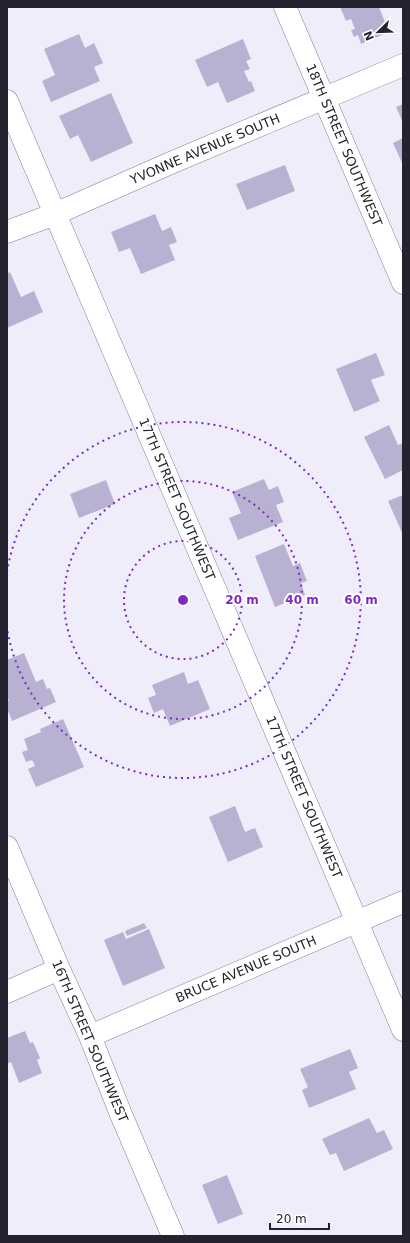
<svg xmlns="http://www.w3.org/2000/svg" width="410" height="1243" viewBox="0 0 410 1243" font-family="'DejaVu Sans',sans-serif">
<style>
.building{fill:#b8b1d2}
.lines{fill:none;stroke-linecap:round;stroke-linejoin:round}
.minor-casing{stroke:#857d9d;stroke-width:23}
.minor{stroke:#fff;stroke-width:22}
.ring{fill:none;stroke:#7b2cbf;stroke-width:2;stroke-dasharray:2 4}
.labels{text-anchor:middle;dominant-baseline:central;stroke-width:4;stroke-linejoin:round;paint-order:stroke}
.street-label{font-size:13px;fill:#25222f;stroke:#fff}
.centre{fill:#7b2cbf;stroke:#fff;stroke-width:2}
.ring-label{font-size:12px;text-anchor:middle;font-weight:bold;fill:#7b2cbf;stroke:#fff;stroke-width:4;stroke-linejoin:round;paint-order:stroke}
</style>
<rect width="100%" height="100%" fill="#f0edfb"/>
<path class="building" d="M340,7H379L389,32L361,44L358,35L354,37L351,30L355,29L351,19L346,21Z
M79,34L85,48L94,43L103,63L94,67L100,81L51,102L42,81L55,75L44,49Z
M243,39L251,59L246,61L250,69L244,71L249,82L251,81L255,91L227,103L218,82L207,87L195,60Z
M111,93L133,143L91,162L78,135L70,139L59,116Z
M403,104V123L396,107Z
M403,138V165L393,143Z
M285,165L295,191L247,210L236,184Z
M155,214L162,231L171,227L177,242L169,245L175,260L141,274L130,248L119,252L111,232Z
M10,272L21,297L34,291L43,312L7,328V274Z
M376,353L385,375L371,380L380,401L354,412L336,369Z
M389,425L398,445L403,443V470L385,479L364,437Z
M264,479L269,490L278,486L284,502L276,505L283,522L238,540L229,518L241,513L232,492Z
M106,480L115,504L79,518L70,494Z
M403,495V535L388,501Z
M284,544L293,566L300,563L307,581L301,583L305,595L275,607L255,556Z
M24,653L36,682L43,679L47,689L50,688L56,702L12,721L7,708V701H9L7,696V660Z
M184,672L188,684L198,680L210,709L170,726L163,709L154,713L148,698L156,695L152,685Z
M63,719L84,767L36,787L28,769L35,766L32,760L26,762L22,752L28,750L24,739L41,732L40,729Z
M235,806L245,832L255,828L263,847L228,862L209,817Z
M144,923L147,928L127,936L125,931Z
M149,929L165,968L123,986L104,940L123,932L126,939Z
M25,1031L30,1043L33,1042L40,1058L37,1060L42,1073L19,1083L11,1062L7,1064V1038Z
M350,1049L358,1068L349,1072L356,1089L309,1108L302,1090L308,1087L300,1069Z
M369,1118L377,1133L384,1130L393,1149L344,1171L336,1153L330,1155L322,1139Z
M227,1175L243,1214L218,1224L202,1185Z"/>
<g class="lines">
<defs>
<path id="minor" d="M285,7L403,283
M7,101L403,1030
M7,232L55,214L173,162L403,65
M7,847L59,969L90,1036L120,1112L173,1236
M7,992L59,969
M90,1036L403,902"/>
</defs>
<use href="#minor" class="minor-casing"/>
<use href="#minor" class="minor"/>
</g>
<g class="ring">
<circle cx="183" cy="600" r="59"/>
<circle cx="183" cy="600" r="119"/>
<path d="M7 572A178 178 0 1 1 7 628"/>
</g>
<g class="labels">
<g class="street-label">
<text transform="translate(344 145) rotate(67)">18TH STREET SOUTHWEST</text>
<text transform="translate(205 149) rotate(-23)">YVONNE AVENUE SOUTH</text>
<text transform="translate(177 499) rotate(67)">17TH STREET SOUTHWEST</text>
<text transform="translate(304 797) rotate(67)">17TH STREET SOUTHWEST</text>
<text transform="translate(246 969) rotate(-23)">BRUCE AVENUE SOUTH</text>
<text transform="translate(90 1041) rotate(67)">16TH STREET SOUTHWEST</text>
</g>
</g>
<circle cx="183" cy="600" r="6" class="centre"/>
<g class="ring-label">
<text x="242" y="604">20 m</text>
<text x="302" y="604">40 m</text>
<text x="361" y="604">60 m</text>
</g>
<rect width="410" height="1243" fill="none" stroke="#25222f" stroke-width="16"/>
<g transform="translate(378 32) rotate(247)" stroke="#ffffff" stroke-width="3" paint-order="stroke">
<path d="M0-3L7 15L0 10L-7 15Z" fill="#25222f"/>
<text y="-6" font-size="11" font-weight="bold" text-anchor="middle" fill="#25222f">N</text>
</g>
<path d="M270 1223v6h59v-6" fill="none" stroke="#25222f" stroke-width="2"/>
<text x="276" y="1223" font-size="12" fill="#25222f" stroke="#ffffff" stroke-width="3" paint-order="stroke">20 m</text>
</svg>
